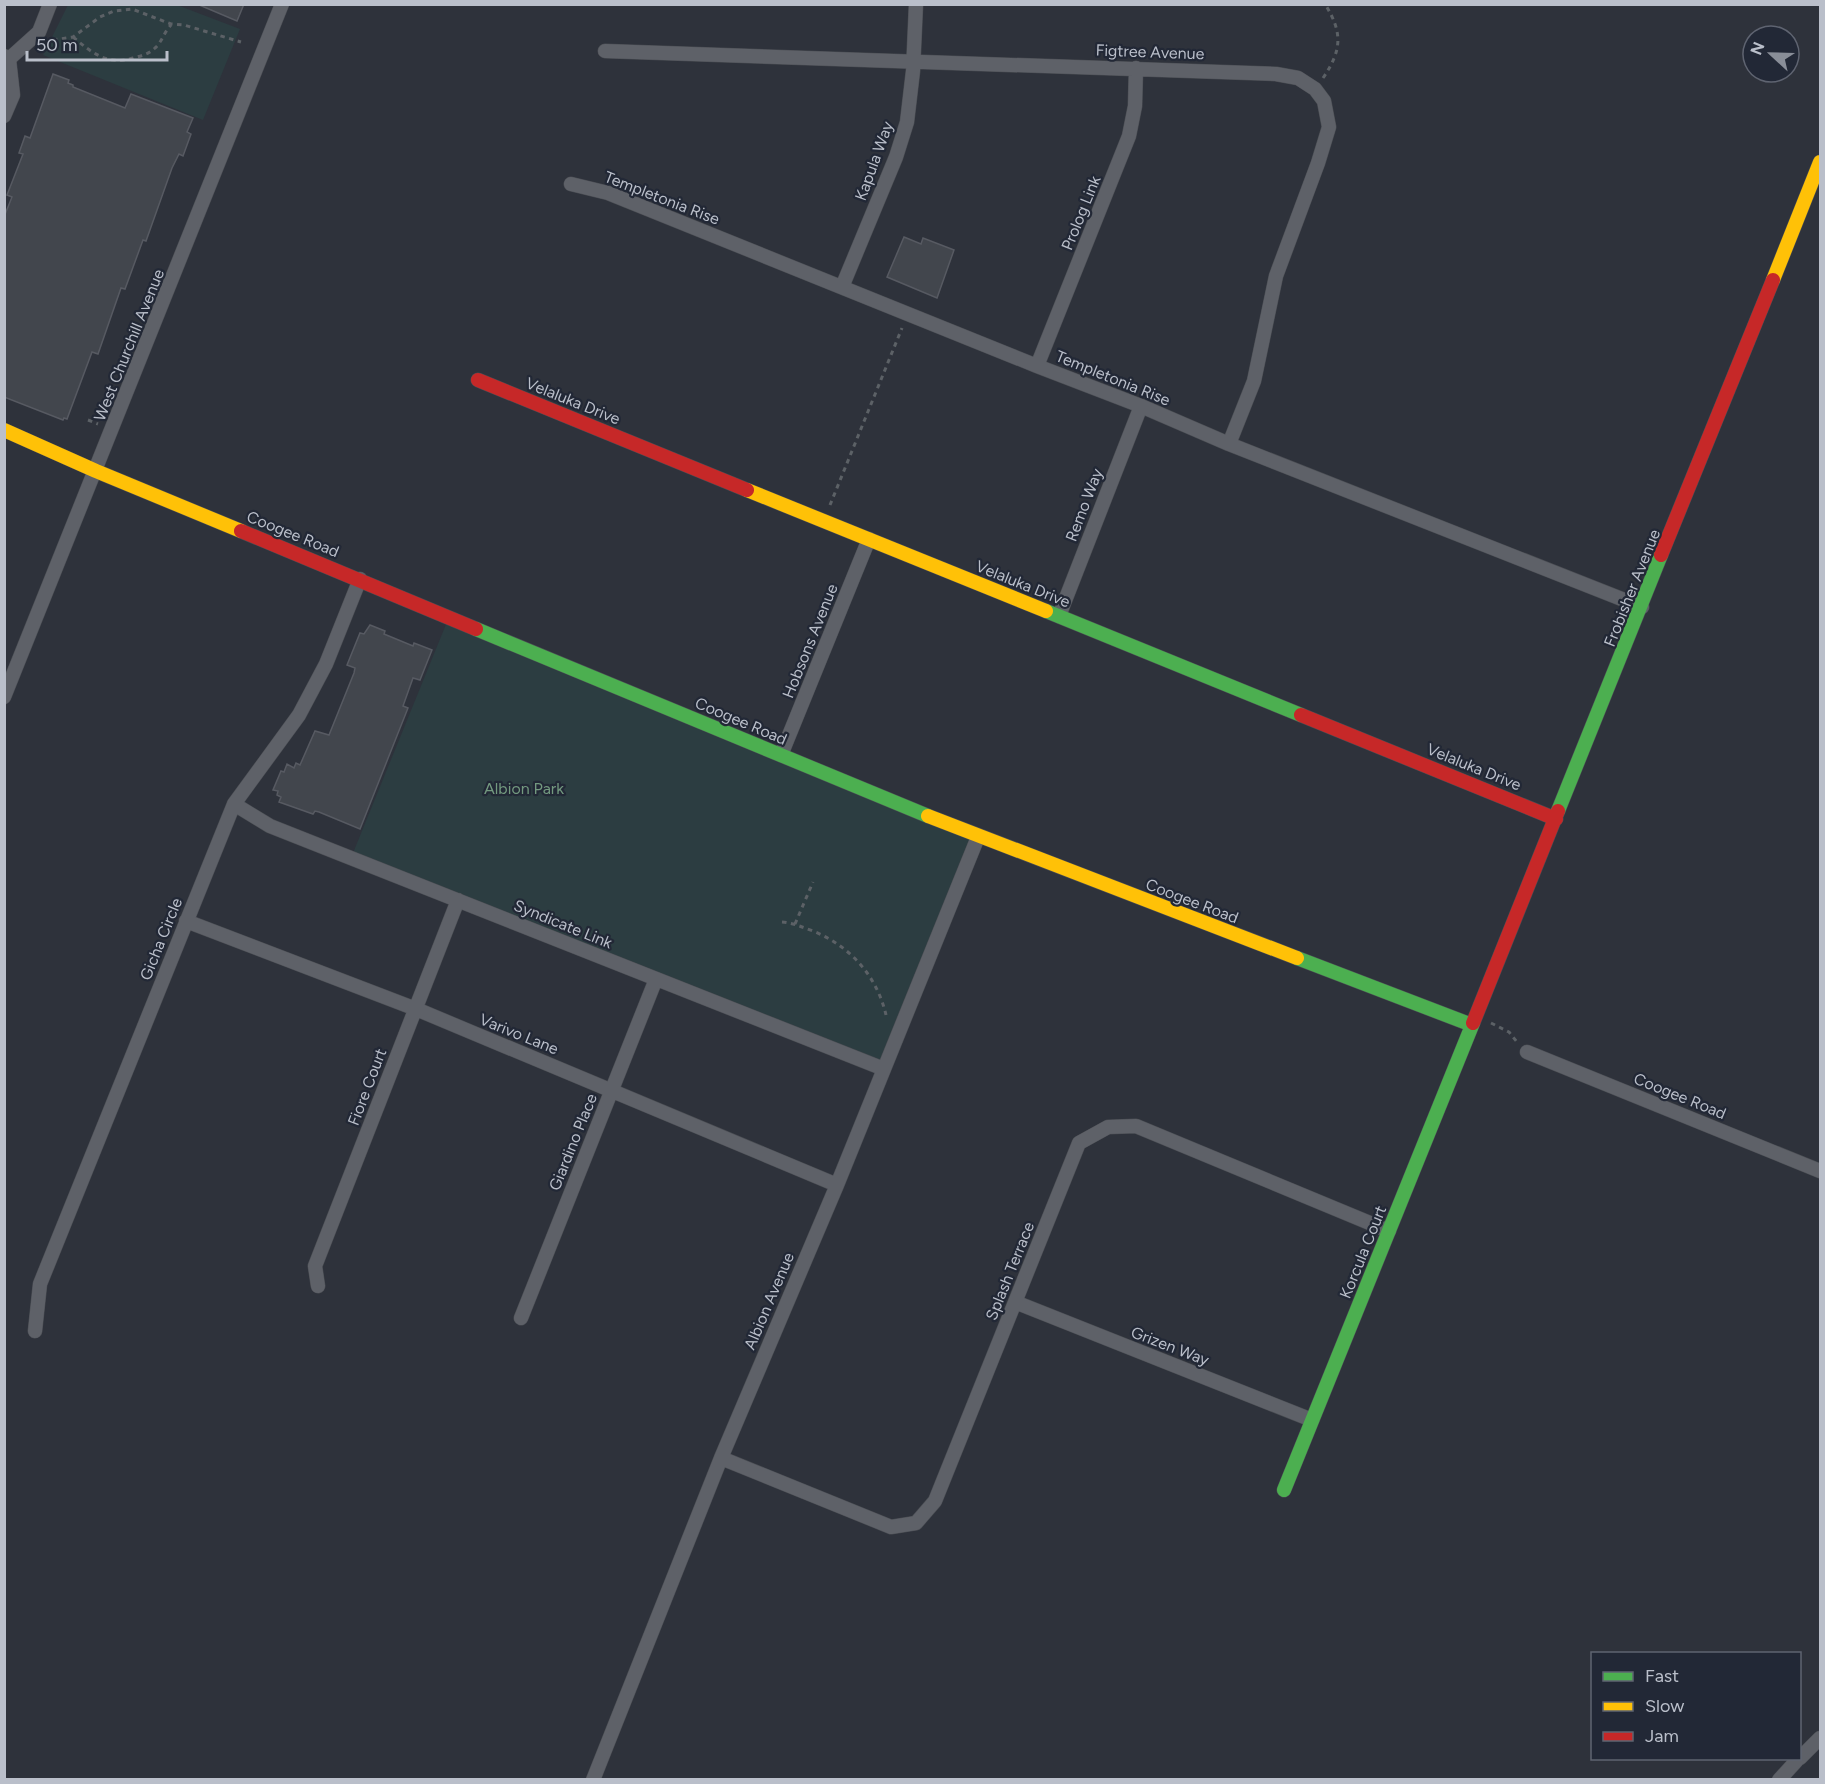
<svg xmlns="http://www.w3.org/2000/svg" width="1825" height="1784" viewBox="0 0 1825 1784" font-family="Figtree,sans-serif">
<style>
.green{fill:#2c3d41}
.building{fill:#42464d;stroke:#575a62;stroke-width:1.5}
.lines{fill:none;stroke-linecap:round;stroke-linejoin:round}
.street-casing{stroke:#4a4d53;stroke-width:15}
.fast-casing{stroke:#4a4d53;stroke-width:15}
.slow-casing{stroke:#4a4d53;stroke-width:15}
.jam-casing{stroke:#4a4d53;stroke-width:15}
.path{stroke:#5c6166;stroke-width:3;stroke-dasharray:4.5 4.5;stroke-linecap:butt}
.street{stroke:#5e6168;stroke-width:14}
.fast{stroke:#4caf50;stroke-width:14}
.slow{stroke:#ffc107;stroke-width:14}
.jam{stroke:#c62828;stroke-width:14}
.labels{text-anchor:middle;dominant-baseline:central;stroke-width:4.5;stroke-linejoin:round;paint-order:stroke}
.street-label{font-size:16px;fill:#babfca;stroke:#222836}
.park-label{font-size:16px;fill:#73997f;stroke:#222836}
</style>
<rect width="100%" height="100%" fill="#2e323b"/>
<path class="green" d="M68,5H177L240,29L203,120L43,55Z
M449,617L978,837L884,1069L351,858Z"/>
<path class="building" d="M197,4H244L237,21Z
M53,74L69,80L68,83L73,85V87L125,108L131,94L193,118L187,132L191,134L183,156L179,154L172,168L146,241L143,240L125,289L121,288L98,354L92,352L67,419L64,418L63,420L4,397V217L12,197L7,195L23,154L19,153L25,136L30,138Z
M904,237L921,244L923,238L954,250L937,298L887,277Z
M370,625L385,631L384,634L413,646L414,643L432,650L420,680L413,678L403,706L408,708L360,829L319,812L315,811L313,814L279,802L281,797L277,795L278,791L273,790L281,771L284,772L287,764L294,768L296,763L300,765L315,731L329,735L354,673L355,668L347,665L360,633L364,634Z"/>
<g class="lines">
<defs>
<path id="street" d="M605,51L1276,74L1298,78L1315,89L1324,101L1329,127L1318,163L1276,276L1254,381L1229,444
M4,56L9,59L13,95L4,116
M9,59L39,32L50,4
M571,184L608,193L1037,366L1141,406L1229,444L1642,607
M842,287L896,157L907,122L913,71L916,4
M1037,366L1129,136L1135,106L1136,68
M1059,616L1141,406
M4,697L282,4
M781,755L869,539
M234,804L270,826L884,1069
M186,921L416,1009L837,1185
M1527,1052L1820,1171
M318,1286L315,1266L458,900
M1015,1302L1312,1420
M521,1318L656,979
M35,1331L40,1284L234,804L299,715L326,664L360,579
M721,1458L891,1527L916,1523L935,1501L1079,1143L1108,1127L1136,1126L1389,1231
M1800,1758L1820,1738
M593,1780L721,1458L837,1185L978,837
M1779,1780L1799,1758"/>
<path id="fast" d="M1046,611L1301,715
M476,629L928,816
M1558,811L1661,555
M1297,958L1472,1025
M1284,1490L1473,1023"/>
<path id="slow" d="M1773,280L1820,162
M4,430L96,471L241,531
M747,490L1046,611
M928,816L1297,958"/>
<path id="jam" d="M478,380L747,490
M241,531L476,629
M1661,555L1773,280
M1301,715L1556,819
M1473,1023L1558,811"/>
</defs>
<use href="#street" class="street-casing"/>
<use href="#fast" class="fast-casing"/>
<use href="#slow" class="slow-casing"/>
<use href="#jam" class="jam-casing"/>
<path class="path" d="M73,37C92,53 108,66 133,58C141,56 149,54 155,48C162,42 164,32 171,25
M53,40L73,37L100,17L114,11L132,9L171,24L184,25L241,42
M1323,78C1342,50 1343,33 1325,4
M88,420L98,424
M830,505L902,328
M782,922C793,923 802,927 813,931C850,946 877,976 886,1015
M795,924L813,882
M1491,1023L1509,1032L1517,1042"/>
<use href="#street" class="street"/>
<use href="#fast" class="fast"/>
<use href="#slow" class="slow"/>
<use href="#jam" class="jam"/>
</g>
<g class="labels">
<g class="street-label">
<text transform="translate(1150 52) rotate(2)">Figtree Avenue</text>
<text transform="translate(874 161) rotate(-70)">Kapula Way</text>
<text transform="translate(662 198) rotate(21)">Templetonia Rise</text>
<text transform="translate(1081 213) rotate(-68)">Prolog Link</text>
<text transform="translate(129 345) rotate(-68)">West Churchill Avenue</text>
<text transform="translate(1113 378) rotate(22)">Templetonia Rise</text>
<text transform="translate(573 401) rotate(22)">Velaluka Drive</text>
<text transform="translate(1084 505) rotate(-69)">Remo Way</text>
<text transform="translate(293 534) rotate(22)">Coogee Road</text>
<text transform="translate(1023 584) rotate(22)">Velaluka Drive</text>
<text transform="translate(1632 588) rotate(-68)">Frobisher Avenue</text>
<text transform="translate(810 641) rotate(-68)">Hobsons Avenue</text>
<text transform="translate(741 721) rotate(23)">Coogee Road</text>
<text transform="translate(1474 767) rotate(22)">Velaluka Drive</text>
<text transform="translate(1192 901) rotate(21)">Coogee Road</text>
<text transform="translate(563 924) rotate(22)">Syndicate Link</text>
<text transform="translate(161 939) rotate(-68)">Gicha Circle</text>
<text transform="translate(519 1034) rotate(22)">Varivo Lane</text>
<text transform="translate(367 1087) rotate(-69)">Fiore Court</text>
<text transform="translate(1680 1096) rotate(22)">Coogee Road</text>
<text transform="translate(573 1142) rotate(-68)">Giardino Place</text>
<text transform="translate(1363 1252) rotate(-68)">Korcula Court</text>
<text transform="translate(1010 1271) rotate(-68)">Splash Terrace</text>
<text transform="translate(769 1301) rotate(-67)">Albion Avenue</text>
<text transform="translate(1170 1346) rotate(21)">Grizen Way</text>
</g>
<g class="park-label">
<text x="524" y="788">Albion Park</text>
</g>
</g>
<rect width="1825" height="1784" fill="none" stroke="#babfca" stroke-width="12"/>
<rect x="1591" y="1652" width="210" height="108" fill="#222836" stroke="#5f6471" stroke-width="1.5"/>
<rect x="1603" y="1672" width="30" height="9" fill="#4caf50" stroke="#5f6471" stroke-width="1.5"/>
<text x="1645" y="1682" font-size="18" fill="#babfca">Fast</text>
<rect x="1603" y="1702" width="30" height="9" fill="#ffc107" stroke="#5f6471" stroke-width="1.5"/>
<text x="1645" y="1712" font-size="18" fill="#babfca">Slow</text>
<rect x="1603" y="1732" width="30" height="9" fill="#c62828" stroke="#5f6471" stroke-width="1.5"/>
<text x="1645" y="1742" font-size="18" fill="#babfca">Jam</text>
<g transform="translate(1771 54) rotate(292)"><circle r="28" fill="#222836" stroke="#5f6471" stroke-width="1.5"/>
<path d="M0-4.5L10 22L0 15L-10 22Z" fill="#898e98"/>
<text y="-9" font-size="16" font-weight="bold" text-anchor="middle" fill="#babfca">N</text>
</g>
<path d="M27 51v9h140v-9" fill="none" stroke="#babfca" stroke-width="3"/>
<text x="36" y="51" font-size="18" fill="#babfca" stroke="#222836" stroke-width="4.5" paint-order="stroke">50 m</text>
</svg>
